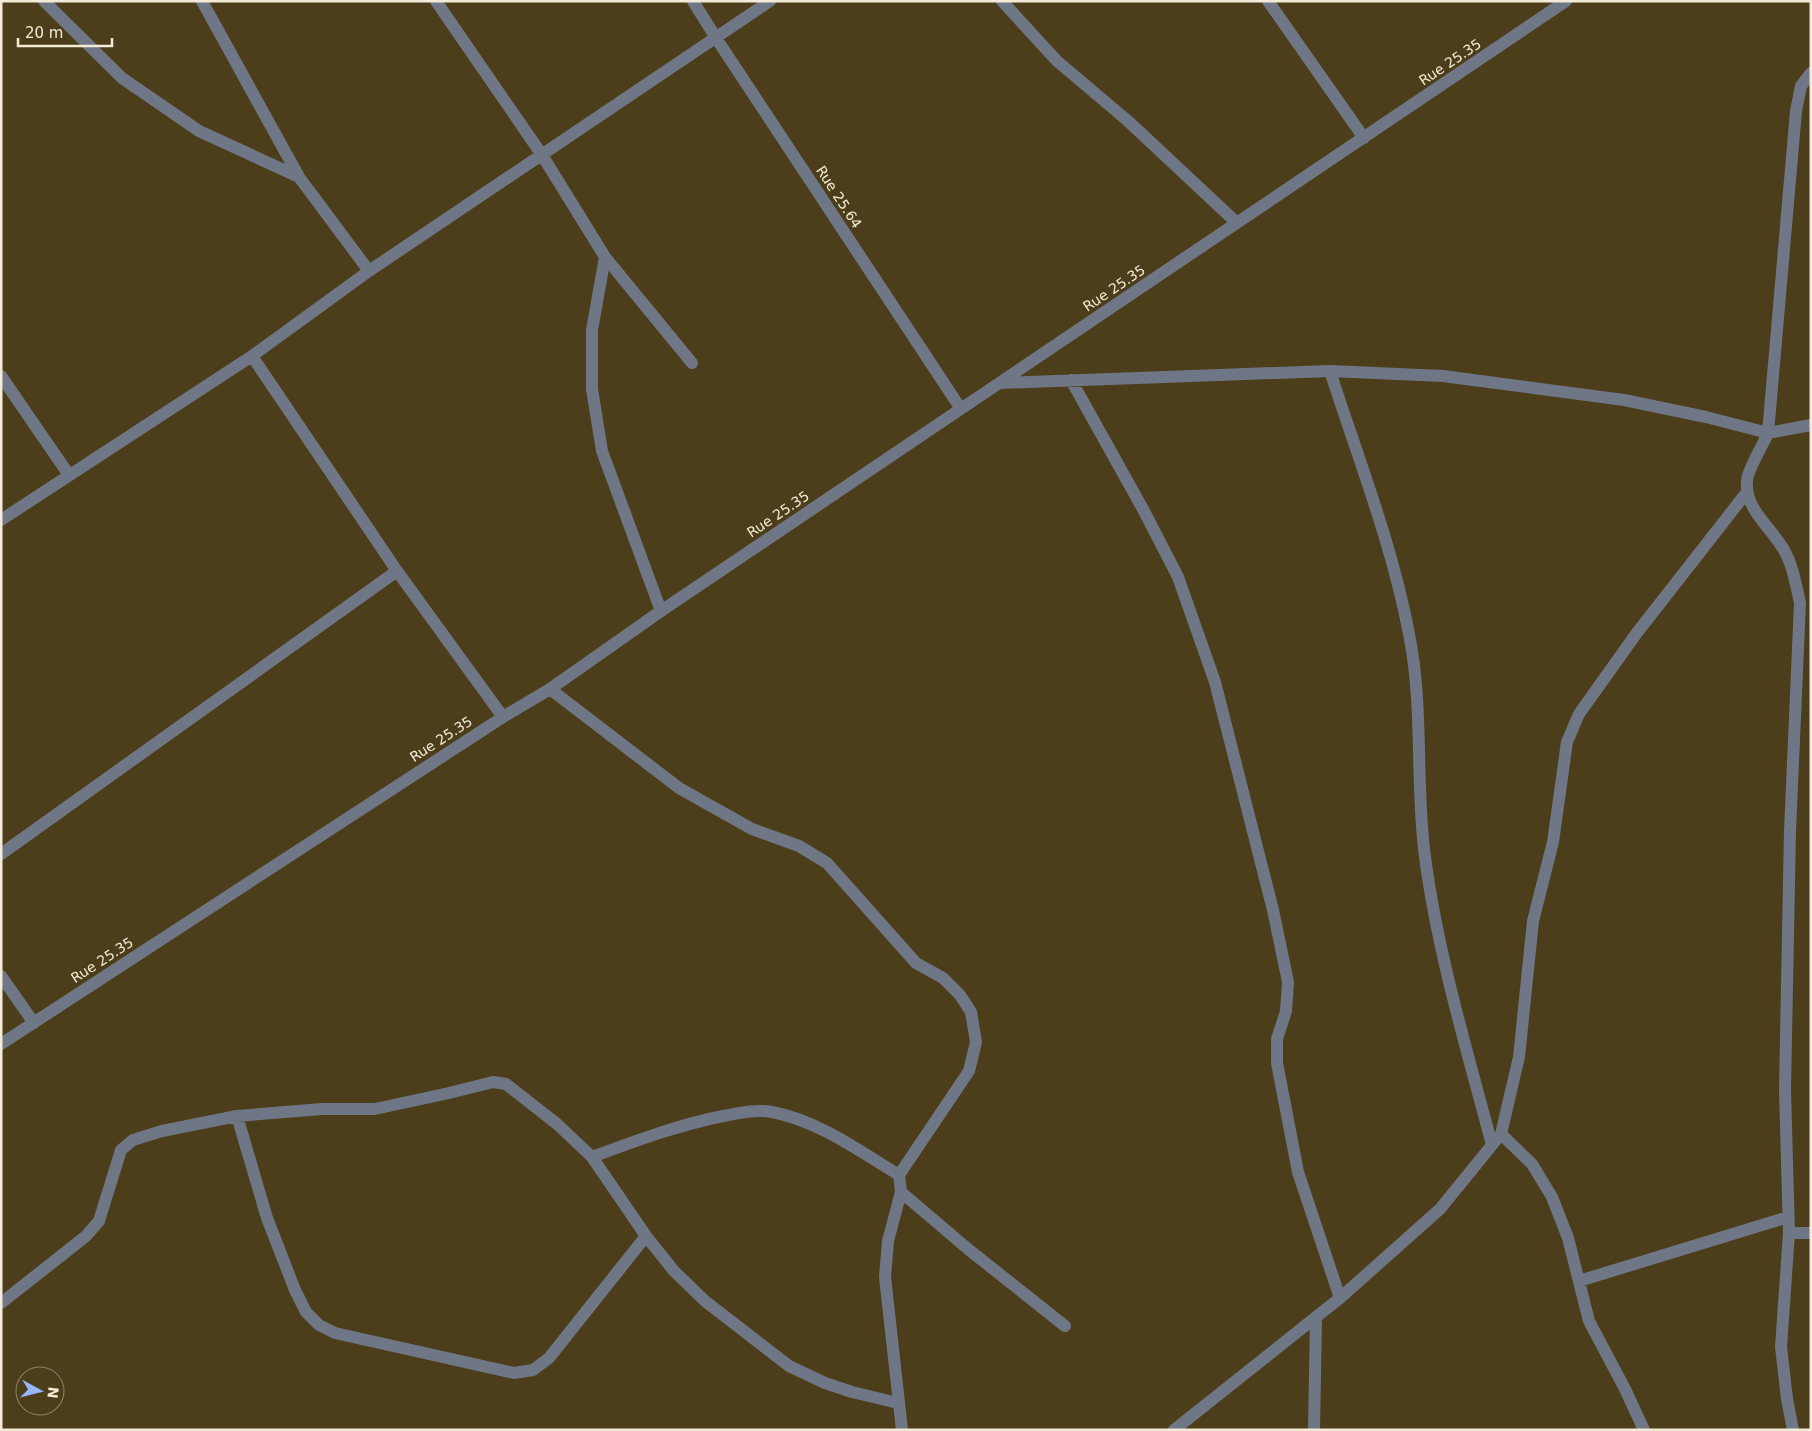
<svg xmlns="http://www.w3.org/2000/svg" width="1812" height="1431" viewBox="0 0 1812 1431" font-family="'DejaVu Sans',sans-serif">
<style>
.lines{fill:none;stroke-linecap:round;stroke-linejoin:round}
.street{stroke:#6f7685;stroke-width:12}
.labels{text-anchor:middle;dominant-baseline:central;stroke-width:5;stroke-linejoin:round;paint-order:stroke}
.street-label{font-size:14px;fill:#f3ebd7;stroke:#4c3e1a}
</style>
<rect width="100%" height="100%" fill="#4c3e1a"/>
<g class="lines">
<path class="street" d="M44,1L122,78L199,131L299,177L369,271
M202,1L299,177
M436,1L542,155L605,257L692,363
M693,1L716,38L961,409
M1002,1L1057,61L1128,121L1237,223
M1268,1L1364,138
M605,257L592,330V389L602,451L661,611
M252,356L397,571L503,717
M1330,371C1358,458 1392,544 1409,634C1424,708 1415,783 1425,857C1438,955 1467,1050 1492,1145
M1,376L69,475
M1071,380L1144,511L1178,577L1215,682L1273,910L1288,982L1286,1011L1277,1039V1063L1298,1172L1340,1298
M1000,383L1330,371L1443,376L1624,400L1706,417L1768,433L1811,425
M1,520L252,356L369,271L770,1
M550,689L679,788L752,829L799,846L827,863L916,963L943,978L960,995L971,1012L976,1042L969,1071L899,1175L901,1192L888,1241L885,1277L902,1430
M1,854L397,571
M1,976L34,1023
M1,1044L503,717L550,689L661,611L1566,1
M237,1116L267,1218L295,1290L306,1312L319,1325L335,1333L514,1373L533,1370L549,1358L646,1236
M1501,1134L1519,1057L1533,921L1553,842L1567,742L1579,714L1636,634L1747,492
M592,1157C635,1141 678,1125 723,1116C739,1113 756,1109 772,1112C819,1121 859,1151 899,1175
M901,1192L968,1249L1065,1326
M1789,1233H1811
M1579,1281L1788,1217
M1,1303L57,1259L86,1236L99,1221L121,1150L133,1140L162,1131L237,1116L322,1109H375L449,1093L493,1082L506,1084L515,1091L557,1124L592,1157L646,1236L674,1271L705,1301L789,1366L825,1383L852,1392L898,1403
M1174,1430L1340,1298L1440,1209L1501,1134L1532,1164L1552,1197L1568,1238L1589,1321L1625,1389L1644,1430
M1314,1430L1316,1318
M1793,1430L1787,1399L1781,1347L1789,1233L1785,1090L1790,831L1800,603C1796,585 1793,566 1784,550C1771,527 1744,509 1747,480C1748,469 1763,445 1768,433L1796,111L1801,86L1811,73"/>
</g>
<g class="labels">
<g class="street-label">
<text transform="translate(1450 62) rotate(-34)">Rue 25.35</text>
<text transform="translate(839 197) rotate(57)">Rue 25.64</text>
<text transform="translate(1114 288) rotate(-34)">Rue 25.35</text>
<text transform="translate(778 514) rotate(-34)">Rue 25.35</text>
<text transform="translate(441 739) rotate(-33)">Rue 25.35</text>
<text transform="translate(102 960) rotate(-33)">Rue 25.35</text>
</g>
</g>
<rect width="1812" height="1431" fill="none" stroke="#f3ebd7" stroke-width="5"/>
<g transform="translate(40 1391) rotate(97)"><circle r="24" fill="#4c3e1a" stroke="#8f8366"/>
<path d="M0-4L9 19L0 12L-9 19Z" fill="#99b5fd"/>
<text y="-8" font-size="14" font-weight="bold" text-anchor="middle" fill="#f3ebd7">N</text>
</g>
<path d="M18 38v8h94v-8" fill="none" stroke="#f3ebd7" stroke-width="2.5"/>
<text x="25" y="38" font-size="15" fill="#f3ebd7" stroke="#4c3e1a" stroke-width="4" paint-order="stroke">20 m</text>
</svg>
